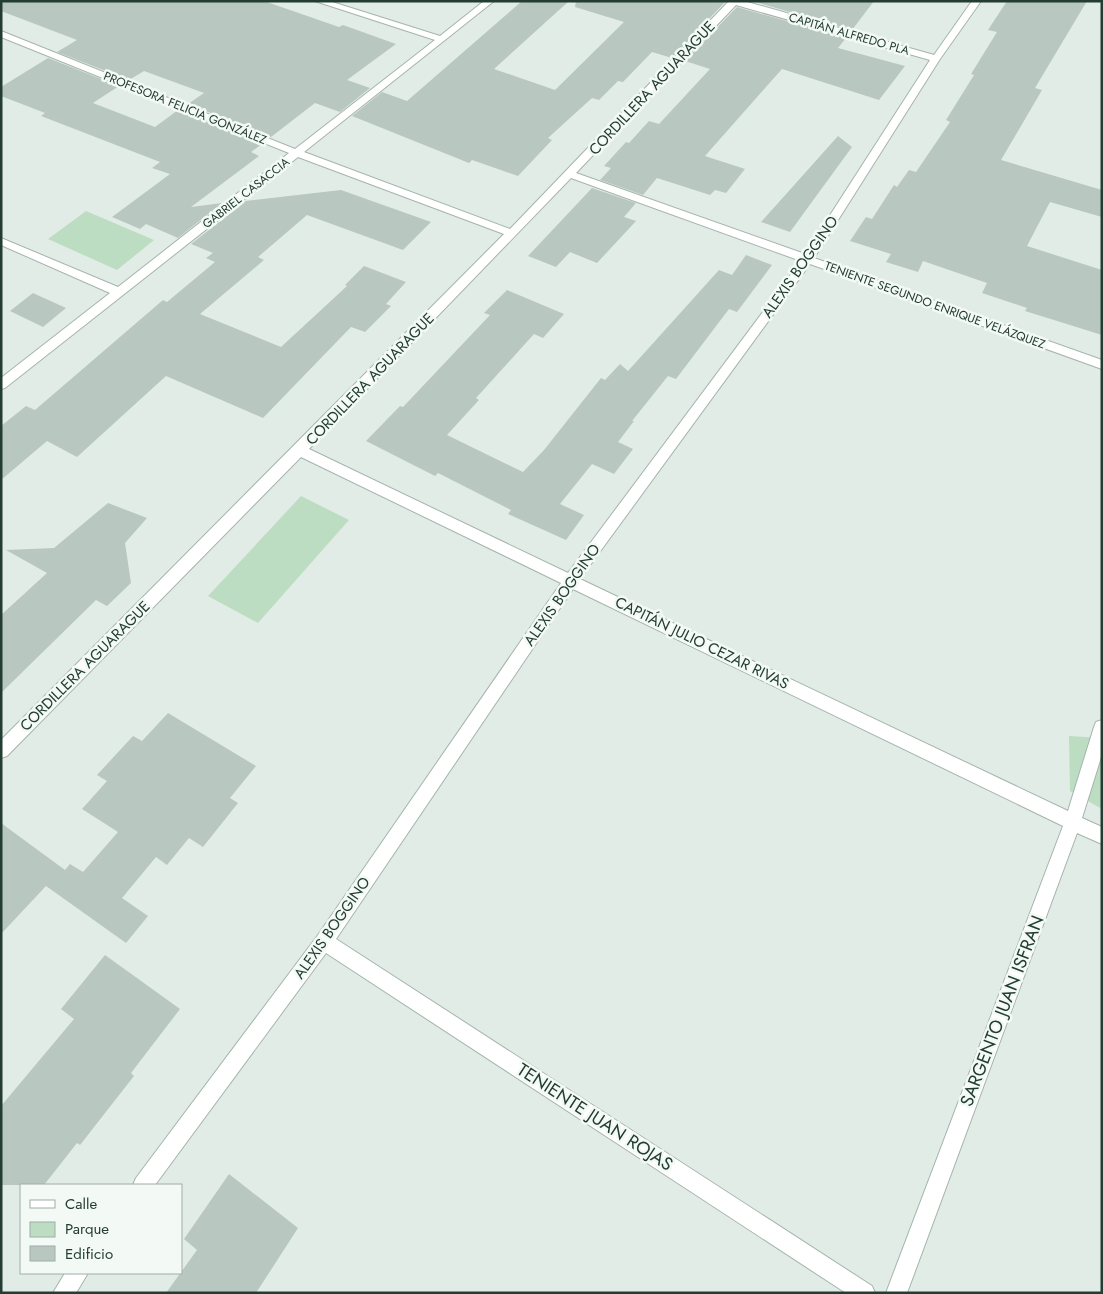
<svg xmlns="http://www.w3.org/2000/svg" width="1103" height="1294" viewBox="0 0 1103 1294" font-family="Jost,sans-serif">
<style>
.green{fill:#bcddc1}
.building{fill:#b8c7bf}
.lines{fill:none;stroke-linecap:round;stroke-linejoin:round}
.minor-casing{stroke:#a5b4ad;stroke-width:2}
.minor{fill:#fff;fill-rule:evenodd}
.labels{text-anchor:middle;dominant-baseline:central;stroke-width:5;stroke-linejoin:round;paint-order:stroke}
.far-street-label{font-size:12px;fill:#233d33;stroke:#f3f9f5}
.street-label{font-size:15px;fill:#233d33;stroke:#f3f9f5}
.near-street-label{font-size:18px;fill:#233d33;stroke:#f3f9f5}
</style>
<rect width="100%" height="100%" fill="#e2ece7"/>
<path class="green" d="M86,211L154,240L117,270L48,239Z
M301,496L349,520L258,623L208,596Z
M1069,736L1102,738V809L1070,791Z"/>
<path class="building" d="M1,1H264L339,27L343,25L396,44L347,80L370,88L340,112L315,103L271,137L188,104L204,93L144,71L129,80L57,52L77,40L1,11Z
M522,1H569L494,69L555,90L624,22L575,7L576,1H726L672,58L652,52L623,82L618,81L599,100L592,98L548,138L552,140L518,176L472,160L469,163L352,116L382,92L407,101Z
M752,1H874L852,30Z
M1007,1H1087L1035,88L1042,90L1001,160L1102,190V217L1050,202L1027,246L1102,270V335L1025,311L1027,308L982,293L987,283L923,261L918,272L886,262L891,254L850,241L866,217L872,219L894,185L897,187L909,170L916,172L950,122L946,120L974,75L971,74L997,32L988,30Z
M737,7L846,38L838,48L905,66L879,100L782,69L705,156L745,169L726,193L715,190L710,195L657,178L643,195L600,180L611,168L604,166L626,142L629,143L649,121L659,124L710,69L685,61Z
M48,58L119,86L93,103L155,127L178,110L262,144L251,152L259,156L191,207L222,203L178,238L146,224L140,229L112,217L170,174L152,168L160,162L41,116L45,113L1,96V87Z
M838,136L852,147L790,232L761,222Z
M592,188L636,203L624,217L636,221L597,263L570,252L556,267L528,256Z
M341,190L431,222L403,250L307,215L258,257L264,260L200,314L281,347L347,286L345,285L364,266L406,282L386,304L391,306L365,332L351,327L263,418L166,376L77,457L47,441L1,480V426L26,406L35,410L163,300L167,302L215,262L206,258L213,253L191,244L246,201Z
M746,255L772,265L737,312L729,309L676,379L668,376L632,421H634L618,442L633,449L614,474L592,464L560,504L584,515L566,540L508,514L511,510L438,473L435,476L366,441L400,406L403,407L490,315L484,313L507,290L564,314L543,338L534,334L476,398L479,400L447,435L523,472L544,450L601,378L605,380L620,364L628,371L719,270L732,275Z
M33,293L66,308L43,327L10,311Z
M108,503L147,518L125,543L131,583L107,606L96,600L1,693V615L47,573L6,550L54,548Z
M168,713L256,766L230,798L238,803L203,847L189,838L167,865L156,857L122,898L148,916L126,943L46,886L1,934V823L65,870L70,864L83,872L118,832L82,809L107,781L97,775L133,736L142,741Z
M105,955L180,1009L131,1073L134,1076L80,1145L77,1143L44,1185H1V1106L74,1019L61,1009Z
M229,1174L298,1228L256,1293H166L197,1250L184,1239Z"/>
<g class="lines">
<defs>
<path id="minor" d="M315,1H329L440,36L484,1H494L304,152L510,229L729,1H744L934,55L972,1H981L940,59L814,258L1102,360V369L810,264L580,579L1068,811L1094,727L1096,722L1102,720V754L1082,818L1102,827V844L1077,833L907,1293H886L1063,826L573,589L336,939L872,1286L875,1293H846L326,953L155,1185H133L136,1178L318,935L561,583L301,457L7,756L1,758V740L504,234L298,157L5,388L1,389V378L110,293L1,245V238L118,287L289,153L1,37V31L295,149L435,40ZM736,5L930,60L805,254L576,173ZM571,178L801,261L568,573L309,449Z
M65,1273H88L76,1293H53Z"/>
</defs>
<use href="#minor" class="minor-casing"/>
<use href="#minor" class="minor"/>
</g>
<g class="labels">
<g class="far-street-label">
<text transform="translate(849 34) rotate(16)">CAPITÁN ALFREDO PLA</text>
<text transform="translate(185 108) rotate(22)">PROFESORA FELICIA GONZÁLEZ</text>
<text transform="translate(246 193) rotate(-38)">GABRIEL CASACCIA</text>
<text transform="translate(935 305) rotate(20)">TENIENTE SEGUNDO ENRIQUE VELÁZQUEZ</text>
</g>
<g class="street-label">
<text transform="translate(652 88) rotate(-47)">CORDILLERA AGUARAGUE</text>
<text transform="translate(800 267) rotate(-55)">ALEXIS BOGGINO</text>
<text transform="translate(370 379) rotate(-46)">CORDILLERA AGUARAGUE</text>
<text transform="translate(562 595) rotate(-55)">ALEXIS BOGGINO</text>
<text transform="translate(702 643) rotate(26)">CAPITÁN JULIO CEZAR RIVAS</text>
<text transform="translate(85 666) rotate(-45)">CORDILLERA AGUARAGUE</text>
<text transform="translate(332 928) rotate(-55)">ALEXIS BOGGINO</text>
</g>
<g class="near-street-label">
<text transform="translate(1002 1011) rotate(-69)">SARGENTO JUAN ISFRAN</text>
<text transform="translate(595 1117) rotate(33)">TENIENTE JUAN ROJAS</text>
</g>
</g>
<rect width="1103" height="1294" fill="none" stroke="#233d33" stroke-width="5"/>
<rect x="20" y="1184" width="162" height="90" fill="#f3f9f5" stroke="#a0aea7"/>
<rect x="30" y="1200" width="25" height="8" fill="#ffffff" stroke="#a0aea7"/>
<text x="65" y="1209" font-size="15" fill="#233d33">Calle</text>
<rect x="30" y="1222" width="25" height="15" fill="#bcddc1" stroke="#a0aea7"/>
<text x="65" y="1234" font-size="15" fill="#233d33">Parque</text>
<rect x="30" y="1246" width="25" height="15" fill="#b8c7bf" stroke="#a0aea7"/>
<text x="65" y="1259" font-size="15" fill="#233d33">Edificio</text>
</svg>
